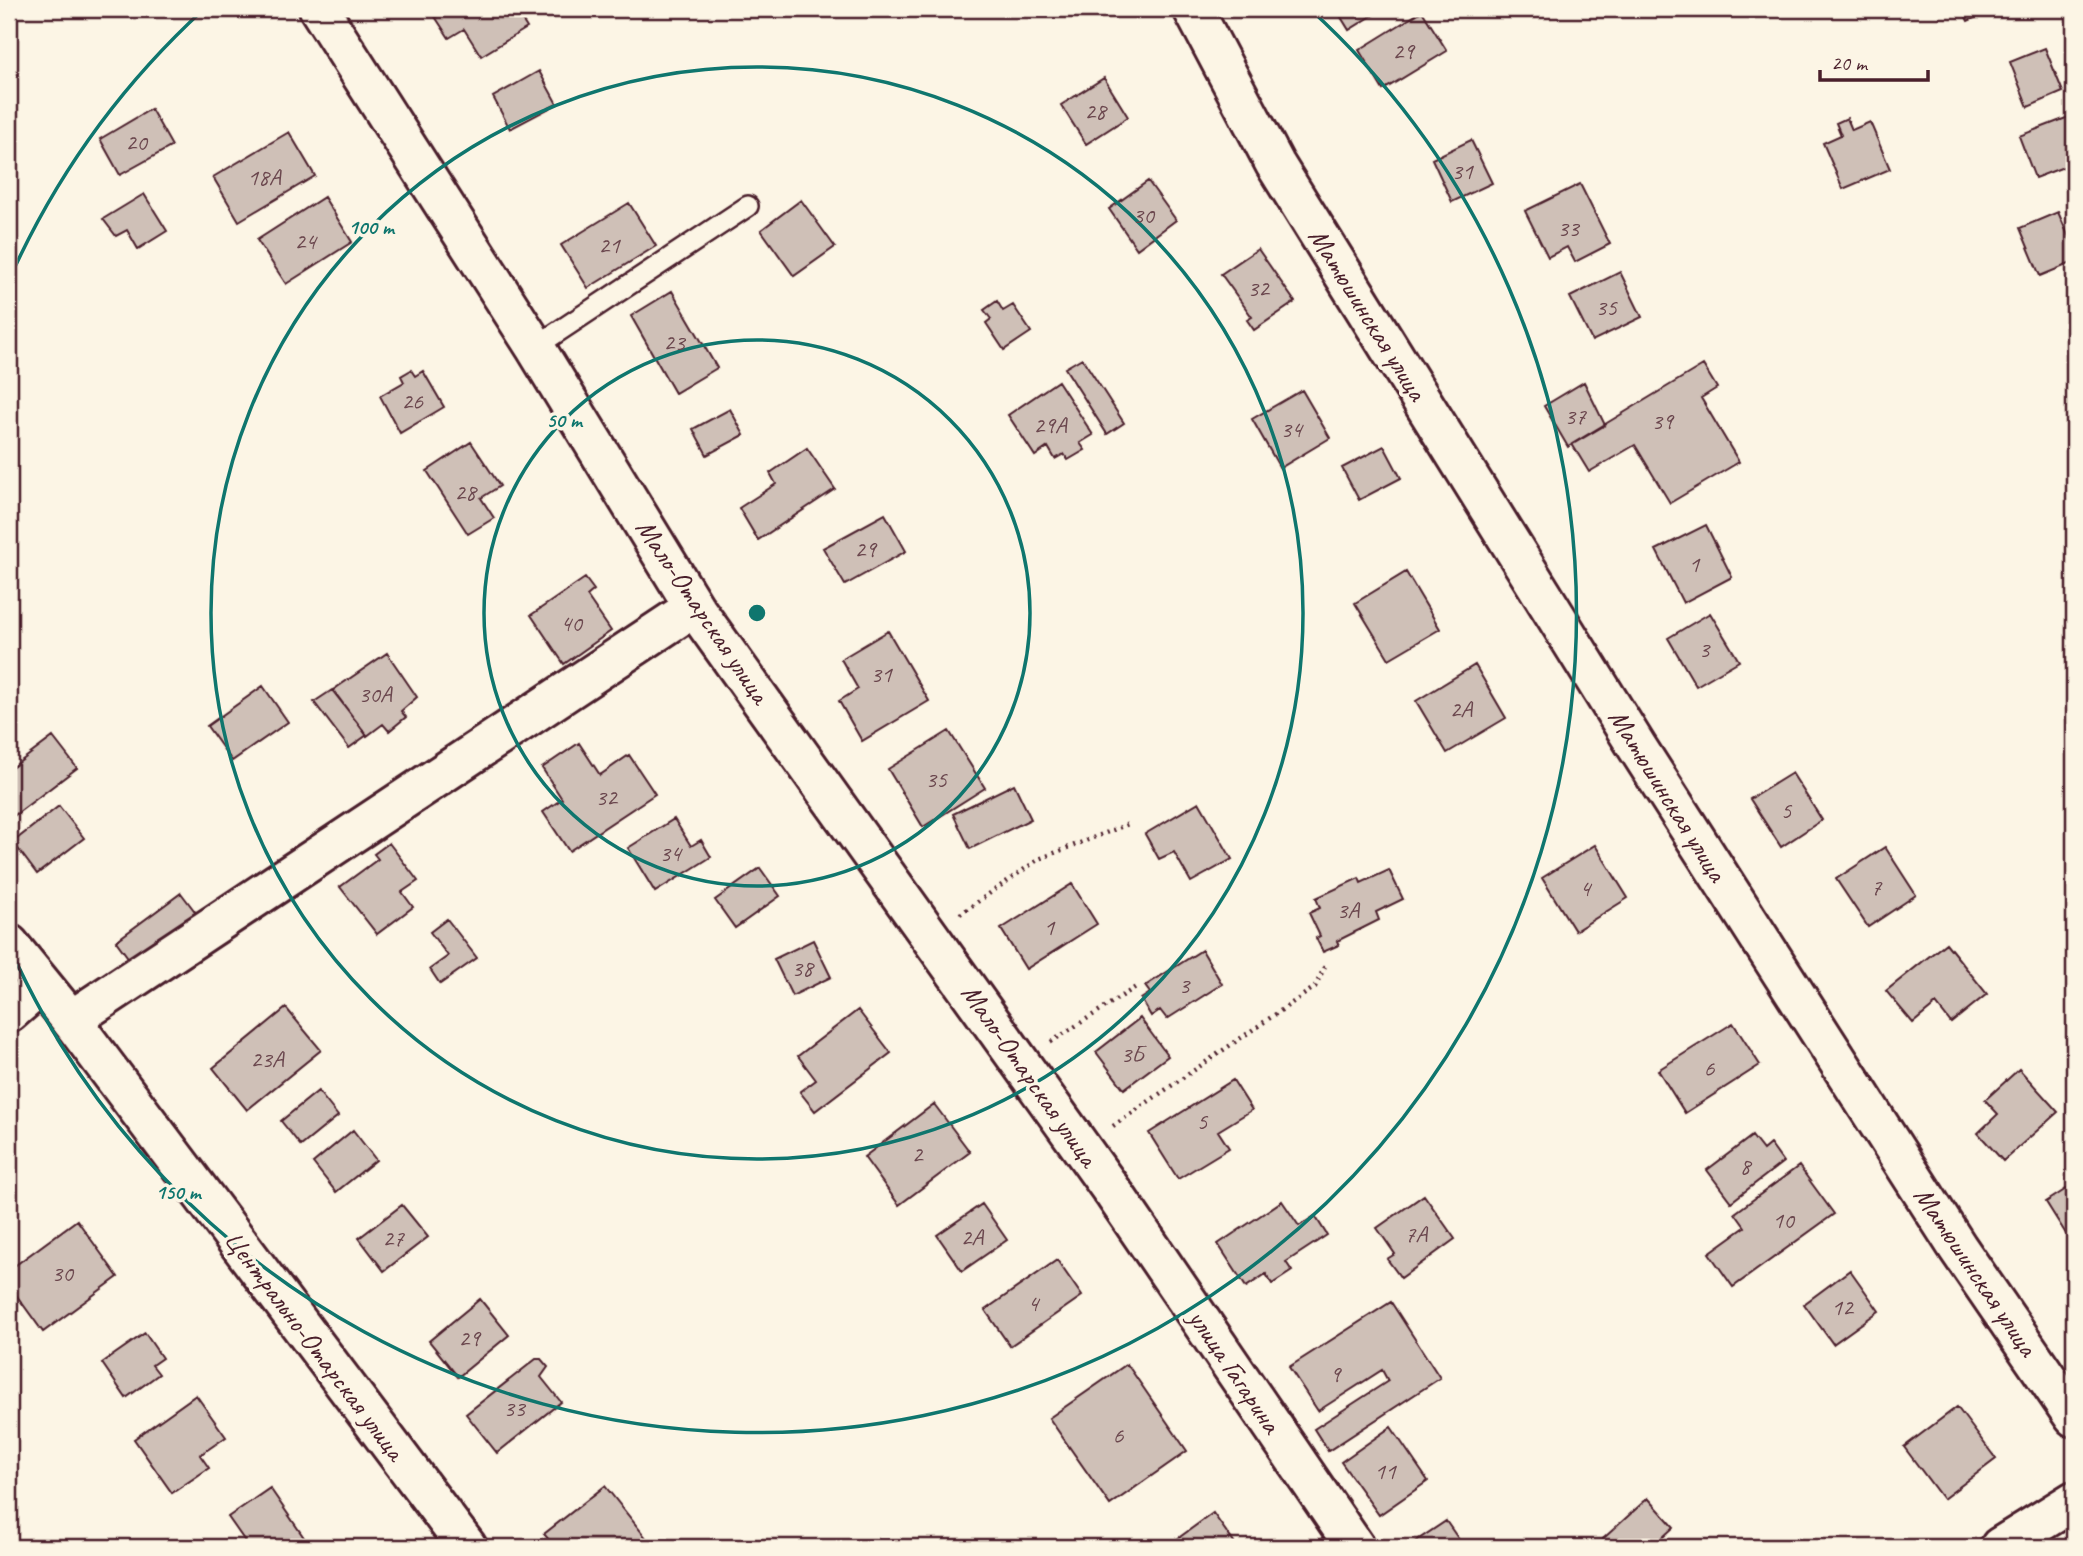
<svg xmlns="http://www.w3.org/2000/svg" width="2083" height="1556" viewBox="0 0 2083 1556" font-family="Caveat,sans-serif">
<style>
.building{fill:#cfc0b7;stroke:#4a1f2b;stroke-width:2}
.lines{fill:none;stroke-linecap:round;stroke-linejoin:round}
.service-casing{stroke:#4a1f2b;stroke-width:24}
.minor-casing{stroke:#4a1f2b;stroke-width:44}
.tertiary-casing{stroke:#4a1f2b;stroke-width:44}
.path{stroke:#4a1f2b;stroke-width:4.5;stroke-dasharray:2 5;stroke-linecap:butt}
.service{stroke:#fcf5e5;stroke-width:19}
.minor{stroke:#fcf5e5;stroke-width:38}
.tertiary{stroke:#fcf5e5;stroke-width:38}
.ring{fill:none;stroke:#0f766e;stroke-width:3.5}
.labels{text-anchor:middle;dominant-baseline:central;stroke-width:7;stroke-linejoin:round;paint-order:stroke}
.number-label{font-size:24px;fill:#6b474e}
.street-label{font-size:28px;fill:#4a1f2b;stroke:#fcf5e5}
.centre{fill:#0f766e;stroke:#fcf5e5;stroke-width:3.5}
.ring-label{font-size:21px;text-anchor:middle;font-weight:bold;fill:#0f766e;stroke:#fcf5e5;stroke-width:7;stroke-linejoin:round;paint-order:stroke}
</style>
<rect width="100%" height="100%" fill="#fcf5e5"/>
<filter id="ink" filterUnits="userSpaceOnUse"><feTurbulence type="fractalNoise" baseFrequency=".0143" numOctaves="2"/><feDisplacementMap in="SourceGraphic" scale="14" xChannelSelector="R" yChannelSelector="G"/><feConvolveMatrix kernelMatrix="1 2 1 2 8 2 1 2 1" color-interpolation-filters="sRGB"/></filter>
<g filter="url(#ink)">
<path class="building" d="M430,9H515L527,28L481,56L464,29L449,38Z
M1336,9H1383L1349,30Z
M1962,9H1995L1968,21Z
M1422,11L1447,51L1383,90L1359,50Z
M2045,48L2063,92L2028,107L2010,62Z
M539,71L557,104L510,129L493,97Z
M1104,78L1128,117L1086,144L1061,105Z
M151,109L172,146L120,175L100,139Z
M2074,115V163L2035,178L2019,136Z
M1847,118L1852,130L1870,122L1890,169L1843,189L1823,143L1841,135L1836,123Z
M289,132L315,176L239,221L213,177Z
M1471,140L1492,183L1452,202L1432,159Z
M1148,181L1176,220L1137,249L1109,209Z
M1580,184L1610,244L1575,262L1567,247L1548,257L1525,211Z
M144,194L167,231L138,249L127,230L116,236L103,219Z
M324,197L352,242L286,284L257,240Z
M801,200L835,247L794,276L761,230Z
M629,203L656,246L588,288L561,245Z
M2058,212L2074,249V262L2040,276L2020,228Z
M1258,249L1295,302L1254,330L1247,320L1252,317L1221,274Z
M1620,272L1642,317L1592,341L1570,297Z
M672,291L717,368L675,393L631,316Z
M997,301L1003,311L1013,305L1031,332L1004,350L986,323L991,319L984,310Z
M1082,358L1124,423L1107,434L1065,368Z
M1703,365L1717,388L1701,398L1739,462L1670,503L1635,445L1589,472L1572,444Z
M411,370L415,376L423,371L444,407L400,433L380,396L404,382L401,376Z
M1058,381L1093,435L1080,443L1085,450L1068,460L1064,454L1055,459L1048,447L1035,456L1008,415Z
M1584,382L1605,425L1568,447L1544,406Z
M1302,390L1330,438L1280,468L1252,419Z
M730,409L744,435L707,455L693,429Z
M471,442L500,486L481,498L494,518L468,534L427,471Z
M1384,446L1401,478L1359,500L1342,468Z
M807,448L835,489L758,540L739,508L776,484L770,473Z
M885,514L906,551L845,585L823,548Z
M1706,525L1732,577L1683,603L1656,550Z
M1406,572L1440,629L1389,659L1355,603Z
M585,578L594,590L587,596L611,631L564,664L531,615Z
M1710,613L1739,661L1696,686L1668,638Z
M888,631L929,701L862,741L839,701L858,689L841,659Z
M387,653L417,697L401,711L406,717L389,731L383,724L367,736L333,690Z
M1475,665L1506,718L1447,753L1416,701Z
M263,686L288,722L232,761L207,726Z
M332,690L367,735L349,748L314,702Z
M949,731L985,788L923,827L888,769Z
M53,737L77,768L11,818L9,770Z
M579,743L600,775L629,755L655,794L569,851L543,812L562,799L542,768Z
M1792,773L1822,820L1781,847L1750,799Z
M1014,784L1031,819L970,849L953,814Z
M1199,802L1232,859L1191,882L1174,852L1159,859L1145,834Z
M59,806L84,838L37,874L13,842Z
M674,819L691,846L701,840L711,857L655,892L628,848Z
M389,843L418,881L402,892L413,907L377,934L340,887L378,859L374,854Z
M1595,845L1628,898L1575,931L1542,878Z
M1885,847L1916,895L1868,927L1836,879Z
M760,868L780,896L735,928L715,900Z
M1389,870L1403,899L1376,912L1379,920L1337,941L1339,945L1323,952L1316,938L1320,936L1309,913L1320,908L1316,898L1359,878L1361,883Z
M1072,884L1097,924L1026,969L1001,929Z
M181,893L203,922L138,971L116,941Z
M447,919L477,958L440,984L430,969L448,956L430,932Z
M813,940L831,977L792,996L774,959Z
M1946,943L1987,994L1951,1023L1936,1004L1913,1023L1886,991Z
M1202,950L1222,984L1167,1019L1160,1010L1151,1016L1141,999L1150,993L1145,986Z
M286,1008L321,1050L247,1110L213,1068Z
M858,1010L891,1053L815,1111L800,1092L816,1080L798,1056Z
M1140,1018L1168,1056L1124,1089L1096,1052Z
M1733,1023L1760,1065L1685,1113L1658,1070Z
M2019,1069L2058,1112L2003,1161L1978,1133L1998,1114L1985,1100Z
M1233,1080L1252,1110L1218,1131L1229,1148L1178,1179L1149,1133Z
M318,1091L338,1116L301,1146L281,1121Z
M934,1104L970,1152L899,1205L864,1157Z
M353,1130L376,1160L336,1192L313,1163Z
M1752,1136L1763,1150L1770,1144L1783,1162L1731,1202L1707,1170Z
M1799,1166L1834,1214L1733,1287L1709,1253L1745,1227L1735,1213Z
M2074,1184V1244L2073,1245L2046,1202Z
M1424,1195L1455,1239L1401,1278L1387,1259L1395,1254L1377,1228Z
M1282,1201L1299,1226L1315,1216L1327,1235L1286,1262L1292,1271L1272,1284L1266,1274L1246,1287L1218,1244Z
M982,1204L1007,1240L962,1271L937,1235Z
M402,1205L428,1237L384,1271L359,1238Z
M77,1220L118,1277L43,1332L9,1285V1270Z
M1057,1260L1082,1296L1010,1346L985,1310Z
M1850,1270L1879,1311L1833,1344L1804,1304Z
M480,1299L509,1335L458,1377L429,1341Z
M1391,1302L1440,1378L1328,1451L1314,1429L1388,1381L1382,1370L1318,1411L1289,1367Z
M145,1333L162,1358L152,1365L159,1374L126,1398L102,1363Z
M536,1359H541L548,1367L541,1377L561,1402L497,1453L466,1414Z
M1127,1364L1187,1451L1110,1505L1049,1418Z
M196,1395L226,1437L200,1455L209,1468L172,1493L134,1439Z
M1957,1407L1996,1459L1943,1499L1904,1447Z
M1391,1427L1428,1481L1379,1515L1341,1462Z
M605,1486L647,1539L636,1547H555L544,1534Z
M270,1488L305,1539L294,1547H249L228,1517Z
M1648,1498L1674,1527L1652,1547H1594Z
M1213,1513L1237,1547H1166Z
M1446,1521L1464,1547H1407Z"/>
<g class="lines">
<defs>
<path id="service" d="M535,347L748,206"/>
<path id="minor" d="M319,9L535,347L694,607L1115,1195L1355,1547
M1193,9L1275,164L1637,747L1958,1248L2074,1417
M9,1013L40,986
M71,1020L694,607
M2000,1547L2074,1501"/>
<path id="tertiary" d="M9,944L71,1020L467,1547"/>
</defs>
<use href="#service" class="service-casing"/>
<use href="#minor" class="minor-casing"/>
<use href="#tertiary" class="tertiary-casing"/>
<path class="path" d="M960,914L1039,859L1131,823
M1051,1042L1139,985
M1113,1126L1315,987L1325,966"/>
<use href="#service" class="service"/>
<use href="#minor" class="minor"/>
<use href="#tertiary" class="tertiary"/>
</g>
</g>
<g class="ring">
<circle cx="757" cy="613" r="273"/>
<circle cx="757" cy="613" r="546"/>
<path d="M9 280A819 819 0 0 1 204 9M1310 9A819 819 0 1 1 9 946"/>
</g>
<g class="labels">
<g class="number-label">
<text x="1403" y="51">29</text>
<text x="1095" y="111">28</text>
<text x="136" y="142">20</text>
<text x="1462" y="171">31</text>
<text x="264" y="177">18А</text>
<text x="1143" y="215">30</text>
<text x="1568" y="228">33</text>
<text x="305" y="241">24</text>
<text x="609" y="245">21</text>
<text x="1258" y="288">32</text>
<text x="1606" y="307">35</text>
<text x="674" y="342">23</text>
<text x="412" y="401">26</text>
<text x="1575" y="416">37</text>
<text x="1662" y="421">39</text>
<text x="1050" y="425">29А</text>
<text x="1291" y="429">34</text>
<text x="465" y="492">28</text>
<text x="865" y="549">29</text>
<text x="1694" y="564">1</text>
<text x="571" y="623">40</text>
<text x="1704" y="649">3</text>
<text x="881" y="674">31</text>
<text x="375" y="694">30А</text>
<text x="1461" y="709">2А</text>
<text x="936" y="779">35</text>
<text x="606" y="797">32</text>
<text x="1786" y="810">5</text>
<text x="670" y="853">34</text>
<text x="1876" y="887">7</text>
<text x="1585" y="888">4</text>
<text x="1348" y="910">3А</text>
<text x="1049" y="927">1</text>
<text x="802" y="968">38</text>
<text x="1184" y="985">3</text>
<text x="1132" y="1054">3Б</text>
<text x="267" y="1059">23А</text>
<text x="1709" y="1068">6</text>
<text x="1202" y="1121">5</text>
<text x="917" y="1154">2</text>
<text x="1745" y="1166">8</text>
<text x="1783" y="1220">10</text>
<text x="1416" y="1234">7А</text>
<text x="972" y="1237">2А</text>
<text x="393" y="1238">27</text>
<text x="62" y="1273">30</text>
<text x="1033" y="1303">4</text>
<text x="1842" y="1307">12</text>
<text x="469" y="1338">29</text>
<text x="1335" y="1374">9</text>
<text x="514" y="1408">33</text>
<text x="1118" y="1435">6</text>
<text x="1385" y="1471">11</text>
</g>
<g class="street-label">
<text transform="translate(1368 314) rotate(58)">Матюшинская улица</text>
<text transform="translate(703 611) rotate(56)">Мало-Отарская улица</text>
<text transform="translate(1668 795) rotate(58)">Матюшинская улица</text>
<text transform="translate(1030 1075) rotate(55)">Мало-Отарская улица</text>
<text transform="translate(1976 1271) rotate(56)">Матюшинская улица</text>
<text transform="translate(315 1345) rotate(53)">Центрально-Отарская улица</text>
<text transform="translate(1235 1371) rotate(56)">улица Гагарина</text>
</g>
</g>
<circle cx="757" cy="613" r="10" class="centre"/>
<g class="ring-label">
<text x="371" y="234">100 m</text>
<text x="564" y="427">50 m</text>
<text x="178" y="1199">150 m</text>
</g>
<rect width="2083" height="1556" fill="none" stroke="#fcf5e5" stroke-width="35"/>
<rect x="18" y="18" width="2048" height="1521" fill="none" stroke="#4a1f2b" stroke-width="2.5" filter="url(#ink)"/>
<path d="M1820 70v10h108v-10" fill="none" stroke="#4a1f2b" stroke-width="3.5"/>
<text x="1831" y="70" font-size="21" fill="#4a1f2b" stroke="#fcf5e5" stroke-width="5" paint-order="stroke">20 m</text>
</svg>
